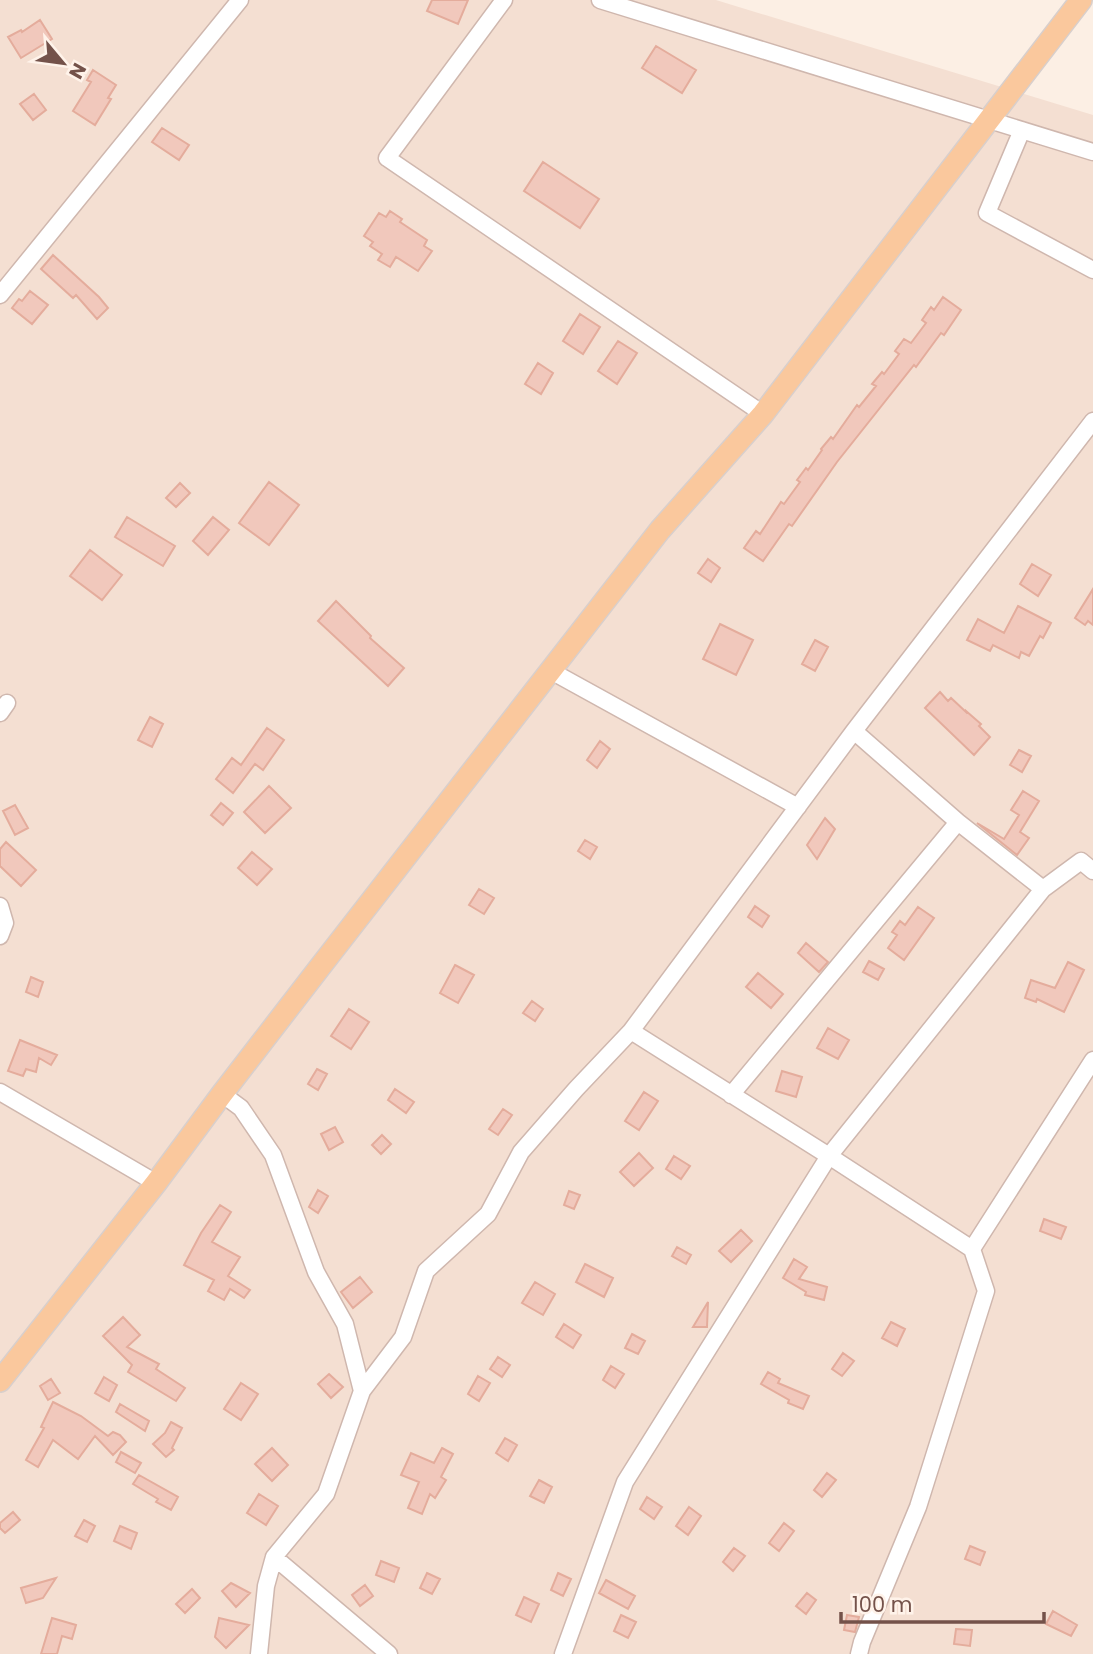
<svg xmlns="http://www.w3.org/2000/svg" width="1093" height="1654" viewBox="0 0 1093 1654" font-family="Poppins,sans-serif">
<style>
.residential{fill:#f4dfd2}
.building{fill:#f1c8bc;stroke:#e4ac9c;stroke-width:2}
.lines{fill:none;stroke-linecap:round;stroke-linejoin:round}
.minor-casing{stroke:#cfb7ae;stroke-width:19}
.major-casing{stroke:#d8cfcc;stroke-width:24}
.minor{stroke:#fff;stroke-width:16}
.major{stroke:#fac89d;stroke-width:21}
</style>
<rect width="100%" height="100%" fill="#fcefe4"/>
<path class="residential" d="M0,0H716L1093,115V1654H0Z"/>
<path class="building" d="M432,0H468L458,24L427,11Z
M40,20L52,39L21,58L8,37L21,30L22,32Z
M656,46L696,70L682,93L642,68Z
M93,70L116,85L108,98L111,99L95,125L73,111L91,82L87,80Z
M34,94L46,110L33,120L20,104Z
M162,128L189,145L179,160L152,142Z
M543,162L599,199L580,228L524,191Z
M390,211L402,219L400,222L427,240L424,246L432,251L418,271L396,257L390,267L378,260L382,254L370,246L373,242L364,236L379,213L386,217Z
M53,255L99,297L108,308L97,319L76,295L73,298L41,269Z
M30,291L48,305L32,324L12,308L19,299L22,301Z
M943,297L961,310L944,335L941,333L916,367L914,365L837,462L792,526L789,524L763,561L744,548L756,531L760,534L781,502L784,504L800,482L797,480L806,468L808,470L822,450L821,449L831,437L833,439L857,405L859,407L876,386L872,384L882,372L884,374L899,354L895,351L904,339L911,343L926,323L922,320L931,307L934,310Z
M580,314L600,327L583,354L563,341Z
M618,341L637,353L617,384L598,371Z
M538,363L553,373L541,394L525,384Z
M269,482L299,505L269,545L239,523Z
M180,483L190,493L176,507L166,498Z
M127,517L175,546L163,566L115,537Z
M213,517L229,530L208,555L193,541Z
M90,550L122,575L102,600L70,576Z
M708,559L720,568L711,582L698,573Z
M1032,564L1051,575L1038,596L1020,584Z
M1093,589V625L1088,621L1085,625L1075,618Z
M336,601L371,636L370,638L404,668L388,686L318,621Z
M1018,606L1051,623L1043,638L1040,636L1029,656L1021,652L1019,658L993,645L990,651L967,640L978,619L1004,633Z
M720,624L753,640L736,675L703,659Z
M815,640L828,647L815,671L802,664Z
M940,692L948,701L951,698L966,712V711L981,724L979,726L990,737L974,755L925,708Z
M150,717L163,724L152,747L138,740Z
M267,728L284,740L263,770L255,764L233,793L216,779L232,758L241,765Z
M600,741L610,749L597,768L587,760Z
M1019,750L1031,756L1022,772L1010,765Z
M269,786L291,808L265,833L244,812Z
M1023,791L1039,801L1020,832L1029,838L1017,855L977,823L1004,839L1019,815L1011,810Z
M221,803L233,813L223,825L211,815Z
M15,805L28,828L15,835L3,811Z
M825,818L835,829L817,859L807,845Z
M585,840L597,847L590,859L578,851Z
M6,842L36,870L21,886L0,866V849Z
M252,852L272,869L257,885L238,868Z
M479,889L494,898L484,914L469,905Z
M755,906L769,916L762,927L748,917Z
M918,907L934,918L904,960L888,948L897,935L892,932L900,921L905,925Z
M806,943L828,962L819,972L798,953Z
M869,961L884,969L878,980L863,972Z
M1068,962L1084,970L1064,1012L1037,999L1036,1002L1025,998L1031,980L1055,988Z
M455,965L474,975L458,1003L440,993Z
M758,973L783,994L771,1008L746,987Z
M31,977L43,982L38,997L26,992Z
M532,1001L543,1009L535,1021L523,1013Z
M349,1009L369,1022L351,1049L331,1036Z
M828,1028L849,1040L838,1059L817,1048Z
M20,1040L57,1055L51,1065L39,1058L36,1072L26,1069L23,1076L8,1071Z
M317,1069L327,1074L318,1090L308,1084Z
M782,1071L802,1077L796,1097L776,1091Z
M395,1089L414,1102L406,1113L388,1100Z
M644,1092L658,1101L639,1130L625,1121Z
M503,1109L512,1115L498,1135L489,1129Z
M335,1127L343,1142L329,1150L321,1134Z
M382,1135L391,1144L381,1154L372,1145Z
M639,1153L653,1168L634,1186L620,1172Z
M674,1156L690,1166L681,1179L666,1169Z
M318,1190L328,1196L318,1213L309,1207Z
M569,1191L580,1195L574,1209L564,1205Z
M220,1205L231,1212L212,1242L240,1257L228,1276L250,1290L244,1298L230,1289L224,1300L208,1291L214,1280L184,1265L201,1233Z
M1044,1219L1066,1227L1061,1239L1040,1231Z
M741,1230L752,1241L731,1262L719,1251Z
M677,1247L691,1255L686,1264L672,1256Z
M794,1259L807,1267L799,1279L827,1287L824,1300L805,1295L806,1292L783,1278Z
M585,1264L613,1278L604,1297L576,1282Z
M360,1277L372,1292L353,1308L341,1292Z
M535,1282L555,1294L543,1315L522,1303Z
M708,1302L707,1327H693Z
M123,1317L140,1335L127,1347L159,1364L156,1369L185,1388L176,1401L128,1372L132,1365L103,1336Z
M891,1322L905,1329L897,1346L882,1338Z
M564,1324L581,1335L573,1348L556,1337Z
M632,1334L645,1341L638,1354L625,1348Z
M843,1353L854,1361L842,1376L832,1369Z
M498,1357L510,1365L502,1377L490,1369Z
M611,1366L624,1374L615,1388L603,1380Z
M768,1372L780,1379L778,1383L809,1396L803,1409L788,1403L789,1400L761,1384Z
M329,1374L343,1387L331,1398L318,1384Z
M478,1376L490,1383L479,1401L468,1394Z
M104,1377L117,1385L109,1401L95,1393Z
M51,1379L60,1393L48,1400L40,1386Z
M241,1383L258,1394L241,1420L224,1409Z
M53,1402L81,1416L108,1436L113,1432L120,1435L126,1442L113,1455L95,1436L78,1459L53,1440L38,1467L26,1460L44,1428L41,1427Z
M120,1404L149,1421L145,1431L116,1412Z
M171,1422L182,1428L172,1448L174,1450L166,1457L153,1444L165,1433Z
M505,1438L517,1445L508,1461L496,1453Z
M272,1448L288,1465L272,1481L255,1464Z
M442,1448L453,1454L441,1477L446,1480L435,1498L430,1494L422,1514L408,1508L419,1482L401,1475L411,1453L434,1463Z
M121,1452L141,1463L135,1473L116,1462Z
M827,1473L836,1480L822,1497L814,1490Z
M139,1475L178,1497L171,1510L156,1502L158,1499L133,1484Z
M539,1480L552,1487L544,1503L530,1496Z
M259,1494L278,1506L266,1525L247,1513Z
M647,1497L662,1507L654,1519L640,1509Z
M689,1507L701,1516L688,1535L676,1526Z
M13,1512L20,1520L5,1533L0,1528V1523Z
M84,1520L95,1526L87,1542L75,1536Z
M784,1523L794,1531L779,1551L769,1543Z
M120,1526L137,1533L131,1549L114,1541Z
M970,1546L985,1552L980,1565L965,1559Z
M734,1548L745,1556L733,1571L723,1562Z
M381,1561L399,1568L394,1582L376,1575Z
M427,1573L440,1579L432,1594L420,1588Z
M558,1573L571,1579L563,1596L551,1590Z
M56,1578L43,1598L26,1603L21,1588Z
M606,1580L635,1596L628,1609L599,1593Z
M231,1583L250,1593L236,1607L222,1591Z
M365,1585L373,1596L360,1606L352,1595Z
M192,1589L200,1598L185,1613L176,1604Z
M807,1593L816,1600L806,1614L796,1606Z
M524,1597L539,1604L531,1622L516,1615Z
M1053,1611L1077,1625L1071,1636L1046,1624Z
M621,1615L636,1622L628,1638L614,1631Z
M847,1615L859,1617L855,1632L844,1630Z
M52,1618L76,1625L72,1639L62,1636L57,1654H41Z
M219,1618L249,1625L226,1648L215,1637Z
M956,1629L972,1630L970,1646L954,1644Z"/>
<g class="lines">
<defs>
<path id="minor" d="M504,0L387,158L763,414
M600,0L1093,152
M1022,130L987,213L1093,270
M0,295L240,0
M551,671L798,807
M0,713L7,703
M854,731L958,822L1043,889
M0,906L5,923L0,936
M0,1092L156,1183
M222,1094L241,1108L273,1155L316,1272L345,1324L362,1391L326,1494L274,1557L266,1586L259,1654
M731,1095L958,822
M972,1249L1093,1060
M362,1391L403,1337L426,1271L488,1214L521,1152L576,1089L631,1031
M274,1557L389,1654
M563,1654L625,1482L829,1156L1043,889L1081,861L1093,871
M859,1654L862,1642L918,1507L986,1291L972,1249L829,1156L631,1031L854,731L1093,421"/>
<path id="major" d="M0,1381L156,1183L222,1094L320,967L660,530L763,414L1081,0"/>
</defs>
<use href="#minor" class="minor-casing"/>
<use href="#major" class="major-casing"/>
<use href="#minor" class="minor"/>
<use href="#major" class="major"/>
</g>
<g transform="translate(63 63) rotate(119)" stroke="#fff3ea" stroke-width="5" paint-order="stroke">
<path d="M0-5L12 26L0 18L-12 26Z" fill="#74524a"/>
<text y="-10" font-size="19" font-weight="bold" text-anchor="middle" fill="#74524a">N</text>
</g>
<path d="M841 1612v10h203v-10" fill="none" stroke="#74524a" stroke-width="3.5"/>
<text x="852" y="1612" font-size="21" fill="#74524a" stroke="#fff3ea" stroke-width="5" paint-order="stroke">100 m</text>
</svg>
